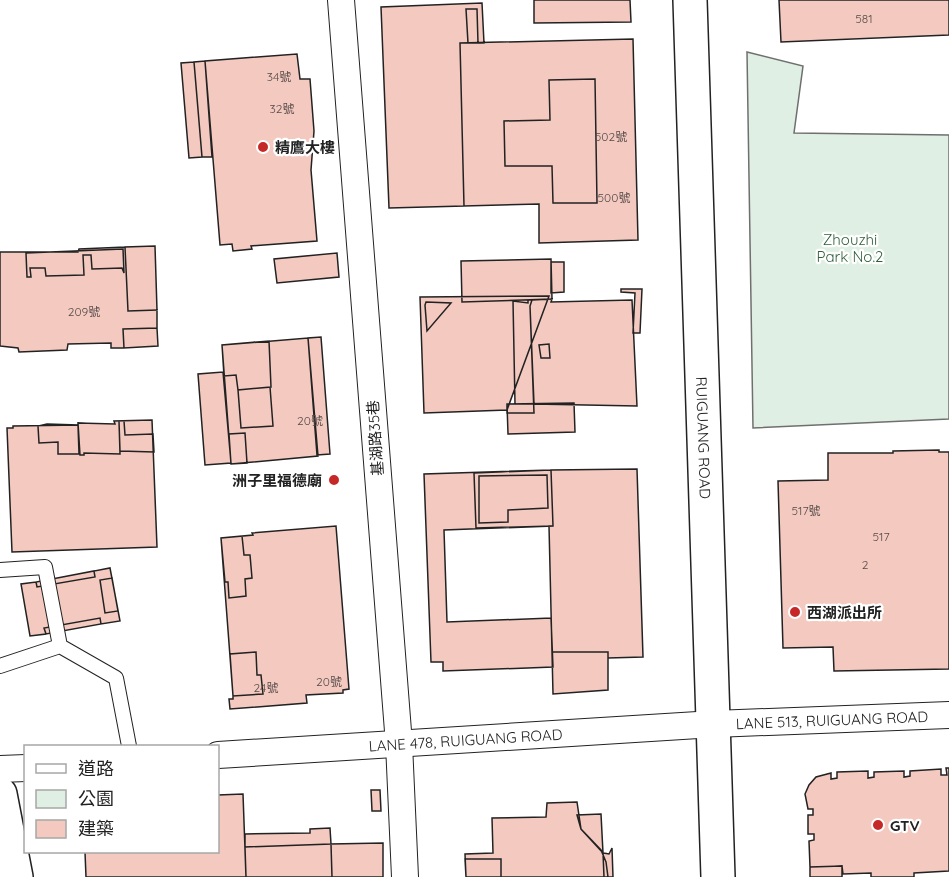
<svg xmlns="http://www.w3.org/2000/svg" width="949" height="877" viewBox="0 0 949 877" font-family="Quicksand,'Noto Sans TC',sans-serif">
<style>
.green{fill:#e0efe3;stroke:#6f6f6f;stroke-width:1.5}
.building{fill:#f3c9c0;stroke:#222;stroke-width:1.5}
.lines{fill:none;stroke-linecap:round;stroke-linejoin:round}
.service-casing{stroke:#222;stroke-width:16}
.minor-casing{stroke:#222;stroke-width:28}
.tertiary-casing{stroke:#222;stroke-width:36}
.service{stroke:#fff;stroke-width:14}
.minor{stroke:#fff;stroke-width:26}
.tertiary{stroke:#fff;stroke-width:33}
.poi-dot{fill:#c62828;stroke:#fff;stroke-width:2}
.labels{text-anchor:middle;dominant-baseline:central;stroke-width:4.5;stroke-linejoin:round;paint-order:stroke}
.number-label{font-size:12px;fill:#564c4a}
.poi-label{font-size:15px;font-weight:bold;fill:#222;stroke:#fff;text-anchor:start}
.park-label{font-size:15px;fill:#2f5e38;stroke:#fff}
.street-label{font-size:15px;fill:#222;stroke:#fff}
</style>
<rect width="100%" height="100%" fill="#fff"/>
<path class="green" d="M747,52L803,66L794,133L949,135V419L753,428Z"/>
<path class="building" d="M534,0H630L631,22L534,23Z
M779,0H949V35L781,42Z
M482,3L484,43H460L464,206L389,208L381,7Z
M466,9H477L478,43H468Z
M633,39L638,240L539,243V204L464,206L460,43Z
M297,54L300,79H310L314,131L311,170L317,241L251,246L252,249L233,251L232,244L220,245L205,61Z
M205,61L212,157H202L194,62Z
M194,62L202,157L189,158L181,63Z
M595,79L597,203H553L552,166H505L504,121L550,120L549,80Z
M155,246L157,310L128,311L125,247Z
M125,247L128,311L157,310V328L123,329L124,348H111V343L68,344L67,350L19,352L18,348L0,346V252H78L79,249Z
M123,249L124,273L122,268L92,269L91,255H83L84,275L46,276L45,268H30L31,277H27L26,253Z
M337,253L339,277L277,283L274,259Z
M551,259L552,299L462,302L461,261Z
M551,262H564V292L551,293Z
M621,289H642L640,333H633L635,293L621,292Z
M549,296L507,410L424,413L420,297Z
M552,299L551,302L632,300L637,406L534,404L530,306L532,300Z
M528,300H532L530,306L534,413H507V404H515L513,301L528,303Z
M426,302L451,303L427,331L425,305Z
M157,328L158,346L124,348L123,329Z
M321,337L330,454L317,455L308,338Z
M308,338L318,456L231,464L222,345Z
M269,341L271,387L238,390L236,375L224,376L222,345Z
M549,344L550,358H541L539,345Z
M223,372L231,463L205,465L198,374Z
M270,387L273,426L241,428L238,390Z
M574,403L575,432L508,434L507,404Z
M152,420L157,547L12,552L7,428H13V426L78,425V423L115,424L114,421Z
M114,421H119L120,454L84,453V455H80L78,423L115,424Z
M119,421H124L125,435L153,434L154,452L120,451Z
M47,424L78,425L79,454H58V442L39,443L38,426Z
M245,433L247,463L231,464L229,434Z
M939,450V452H949V669L834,671L833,647L783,648L778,481L828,480V453H893V451Z
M637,469L643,657L608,658V652H552L549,526H553L551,470Z
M551,470L553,526L476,528L474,473Z
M551,470L553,526L444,530L447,622L551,618L553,667L443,671V662H431L424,474Z
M547,475L548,508L508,510V522L479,523V476Z
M336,526L349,689L343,690V693L306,695L307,703L230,709L229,699H233V696L221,538L253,535L252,533Z
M242,536L244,555H250L252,578L245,579L246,596L229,598L228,582H225L221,538Z
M110,568L120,621L101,624L100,618L44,628L46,634L30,636L21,584L36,582L37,587L95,577L94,571Z
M94,571L95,577L37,587L36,582Z
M112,578L118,611L105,613L100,580Z
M100,618L101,624L46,634L44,628Z
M256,652L257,675H261L263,694L233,696L230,654Z
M552,652H608V690L553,694Z
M946,768H949V871L914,873V877H871V873L843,874L842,866L810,867L809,841L814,840V834H808V815H813V809H808L805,794L809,785L816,777L831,773V779L837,778V772L868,771V778L874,777V772L904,771V777L910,776V771L941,769V775H947Z
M371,790H380L381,811H372Z
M243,794L246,877H86L85,852H218V795Z
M577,802L581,829L601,850L606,862L608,877H466L465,854L493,853L492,818L546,817L547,803Z
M601,814L603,853L581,829L577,815Z
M330,828L331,844L245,847V834L310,833V829Z
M383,843V877H332L331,844Z
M331,844L332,877H246L245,847Z
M612,848L613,877H604L603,853L609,854Z
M465,859H501V877H466Z
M842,866V877H810V867Z"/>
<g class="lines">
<defs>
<path id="service" d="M0,570L45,567L60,646L0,666
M60,646L116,678L129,746"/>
<g id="minor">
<path d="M341,0L399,744L405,877"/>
<path id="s1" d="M218,755L714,724L949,715"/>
<path d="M0,769L26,768"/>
</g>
<g id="tertiary">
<path id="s2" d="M690,0L718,877"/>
<path d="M0,794L16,877"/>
</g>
</defs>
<use href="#service" class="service-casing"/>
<use href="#minor" class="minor-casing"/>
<use href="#tertiary" class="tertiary-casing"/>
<use href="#service" class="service"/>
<use href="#minor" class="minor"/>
<use href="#tertiary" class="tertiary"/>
</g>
<g class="poi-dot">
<circle cx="263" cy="147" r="6"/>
<circle cx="334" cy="480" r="6"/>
<circle cx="795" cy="612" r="6"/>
<circle cx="878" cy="825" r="6"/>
</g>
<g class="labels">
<g class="number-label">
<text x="864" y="18">581</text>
<text x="279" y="76">34號</text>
<text x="282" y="108">32號</text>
<text x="611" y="136">502號</text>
<text x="614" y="197">500號</text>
<text x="84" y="311">209號</text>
<text x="310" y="420">20號</text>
<text x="806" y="510">517號</text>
<text x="881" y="536">517</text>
<text x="865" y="564">2</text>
<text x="329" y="681">20號</text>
<text x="266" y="687">24號</text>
</g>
<g class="poi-label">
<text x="275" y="147">精鷹大樓</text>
<text x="322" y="480" text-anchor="end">洲子里福德廟</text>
<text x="807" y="612">西湖派出所</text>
<text x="890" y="825">GTV</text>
</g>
<g class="park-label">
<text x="850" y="239">Zhouzhi<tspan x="850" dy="17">Park No.2</tspan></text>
</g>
<g class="street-label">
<text transform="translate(375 438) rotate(-94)">基湖路35巷</text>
<text stroke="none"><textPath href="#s2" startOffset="438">RUIGUANG ROAD</textPath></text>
<text stroke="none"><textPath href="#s1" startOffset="615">LANE 513, RUIGUANG ROAD</textPath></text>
<text stroke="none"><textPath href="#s1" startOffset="248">LANE 478, RUIGUANG ROAD</textPath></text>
</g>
</g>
<rect x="24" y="745" width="195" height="108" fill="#ffffff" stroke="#a7a7a7" stroke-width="1.5"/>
<rect x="36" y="764" width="30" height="9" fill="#ffffff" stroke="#a7a7a7" stroke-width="1.5"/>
<text x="78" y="775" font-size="18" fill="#222222">道路</text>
<rect x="36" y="790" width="30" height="18" fill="#e0efe3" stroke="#a7a7a7" stroke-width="1.5"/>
<text x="78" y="805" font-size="18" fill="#222222">公園</text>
<rect x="36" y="820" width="30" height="18" fill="#f3c9c0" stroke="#a7a7a7" stroke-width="1.5"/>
<text x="78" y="835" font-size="18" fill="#222222">建築</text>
</svg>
